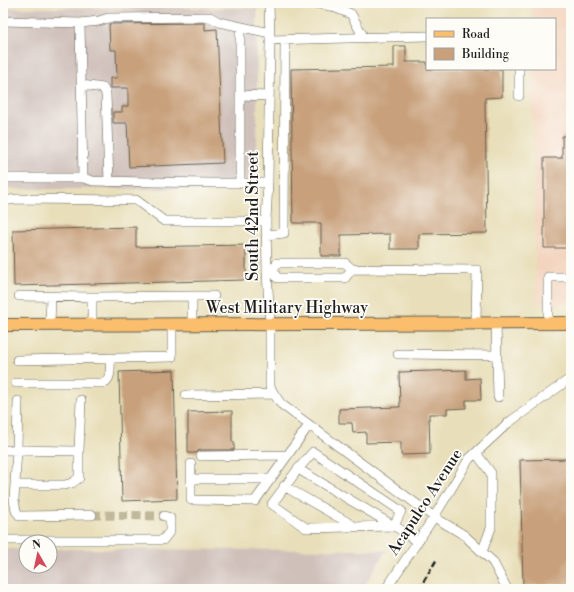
<svg xmlns="http://www.w3.org/2000/svg" width="574" height="592" viewBox="0 0 574 592" font-family="'Libre Bodoni',serif">
<style>
.built{fill:#f3d4be}
.industrial{fill:#cfc0ba}
.building{fill:#c8a07c}
.lines{fill:none;stroke-linecap:round;stroke-linejoin:round}
.minor-tunnel{stroke:#bfb89a;stroke-width:9;stroke-dasharray:9 4.5;stroke-linecap:butt}
.minor-casing{stroke:#636053;stroke-width:10}
.major-casing{stroke:#636053;stroke-width:14}
.minor{stroke:#fff;stroke-width:9}
.major{stroke:#fabe6d;stroke-width:12}
.rail{stroke:#1c1c1c;stroke-width:2.5;stroke-dasharray:6 3;stroke-linecap:butt}
.labels{text-anchor:middle;dominant-baseline:central;stroke-width:3.5;stroke-linejoin:round;paint-order:stroke}
.street-label{font-size:16px;fill:#1c1c1c;stroke:#fdfcf7}
</style>
<rect width="100%" height="100%" fill="#fdfcf7"/>
<filter id="ink" filterUnits="userSpaceOnUse"><feTurbulence type="fractalNoise" baseFrequency=".025" numOctaves="2"/><feDisplacementMap in="SourceGraphic" scale="8" xChannelSelector="R" yChannelSelector="G"/><feConvolveMatrix kernelMatrix="1 2 1 2 8 2 1 2 1" color-interpolation-filters="sRGB"/></filter>
<filter id="wash" filterUnits="userSpaceOnUse"><feTurbulence type="fractalNoise" baseFrequency=".012" numOctaves="4" result="noise"/><feDisplacementMap in="SourceGraphic" scale="16" xChannelSelector="R" yChannelSelector="G"/><feGaussianBlur stdDeviation="0.9" result="paint"/><feColorMatrix in="noise" values="0 0 0 0 0 0 0 0 0 0 0 0 0 0 0 0 0 1.4 0 .05"/><feComposite in="paint" operator="in"/></filter>
<g filter="url(#wash)">
<rect width="100%" height="100%" fill="#e8dfba"/>
<path class="built" d="M531,3H571V304H536L532,69H555V19H532Z"/>
<path class="industrial" d="M3,8H257V189H3Z
M3,549H26V566H50V549L387,550L362,589H3Z"/>
<g id="blocks">
<path class="building" d="M205,23V30L217,29L223,163L129,167L127,123H113V112H122V107L128,106V88H110V78H117L116,50H110L109,24Z
M394,46H406V62H427V69H502V97L485,98L487,233L419,234V249H390V234L341,235V256H321V223H293L291,69L394,67Z
M562,136H571V248H544V158H562Z
M136,227V247L246,245V280L14,286L13,230Z
M174,370L177,499L122,501L119,372Z
M466,370V379L480,378L481,400H466V408L447,409V414H429L430,454L401,455V442L366,443V432L353,433L352,423H339V409L400,407L399,372Z
M232,411V442H234V450H201L198,451L196,453H188V412Z
M571,459V584L523,586L520,460Z"/>
</g>
</g>
<g filter="url(#ink)">
<use href="#blocks" fill-opacity="0" stroke="#636053" stroke-width="1"/>
<g class="lines">
<path class="minor-tunnel" d="M92,515L164,516"/>
<defs>
<path id="minor" d="M269,3L270,40L268,183L266,221L267,271L270,324V387L274,394L281,404L434,517L464,535L493,562L507,589
M314,3L331,6L351,14L364,38
M3,21L80,23
M240,27V183
M270,40L427,36
M519,69V96
M82,85L103,88L106,94L109,182
M240,95L269,96
M3,178H83
M268,183H211L93,181L83,178L80,23L99,21L108,18L210,17L219,22L270,33
M3,201L17,199L136,200L164,221H266
M267,235L284,233L285,40
M273,270L277,263H345L352,269L477,270L476,323
M273,270L277,278H345L352,269
M19,296L92,297L192,296V324
M192,296H214
M496,323L498,397
M548,323V277H571
M50,325L51,296
M92,325V297
M398,354L496,355
M17,360L172,357V325
M16,383H104C112,378 110,367 110,358
M186,395L274,394
M18,401L17,450L14,500L16,511L20,516L92,515
M3,450L79,451V478L72,483L65,485H15
M79,451L81,400
M476,453L491,473V528L482,552
M201,456L288,455
M191,464V500L255,501L309,425
M298,469L313,452L401,511L394,526L306,528L272,504L298,469L394,526L401,530L417,542
M191,479H271
M284,486L354,526
M3,540H163L170,531V518L168,517L164,516
M386,589L434,517L469,459L508,423L571,378"/>
<path id="major" d="M3,325L571,323"/>
</defs>
<use href="#minor" class="minor-casing"/>
<use href="#major" class="major-casing"/>
<use href="#minor" class="minor"/>
<use href="#major" class="major"/>
<path class="rail" d="M419,589L437,559"/>
</g>
</g>
<g class="labels">
<g class="street-label">
<text transform="translate(253 216) rotate(-90)">South 42nd Street</text>
<text x="287" y="308">West Military Highway</text>
<text transform="translate(425 502) rotate(-57)">Acapulco Avenue</text>
</g>
</g>
<rect width="574" height="592" fill="none" stroke="#fdfcf7" stroke-width="16"/>
<rect x="426" y="18" width="130" height="52" fill="#fdfcf7" stroke="#a3a29f"/>
<rect x="434" y="31" width="20" height="6" fill="#fabe6d" stroke="#a3a29f"/>
<text x="462" y="38" font-size="12" fill="#1c1c1c">Road</text>
<rect x="434" y="48" width="20" height="12" fill="#c8a07c" stroke="#a3a29f"/>
<text x="462" y="58" font-size="12" fill="#1c1c1c">Building</text>
<g transform="translate(38 554) rotate(351)"><circle r="19" fill="#fdfcf7" stroke="#a3a29f"/>
<path d="M0-3L7 15L0 10L-7 15Z" fill="#d1495b"/>
<text y="-6" font-size="11" font-weight="bold" text-anchor="middle" fill="#1c1c1c">N</text>
</g>
</svg>
